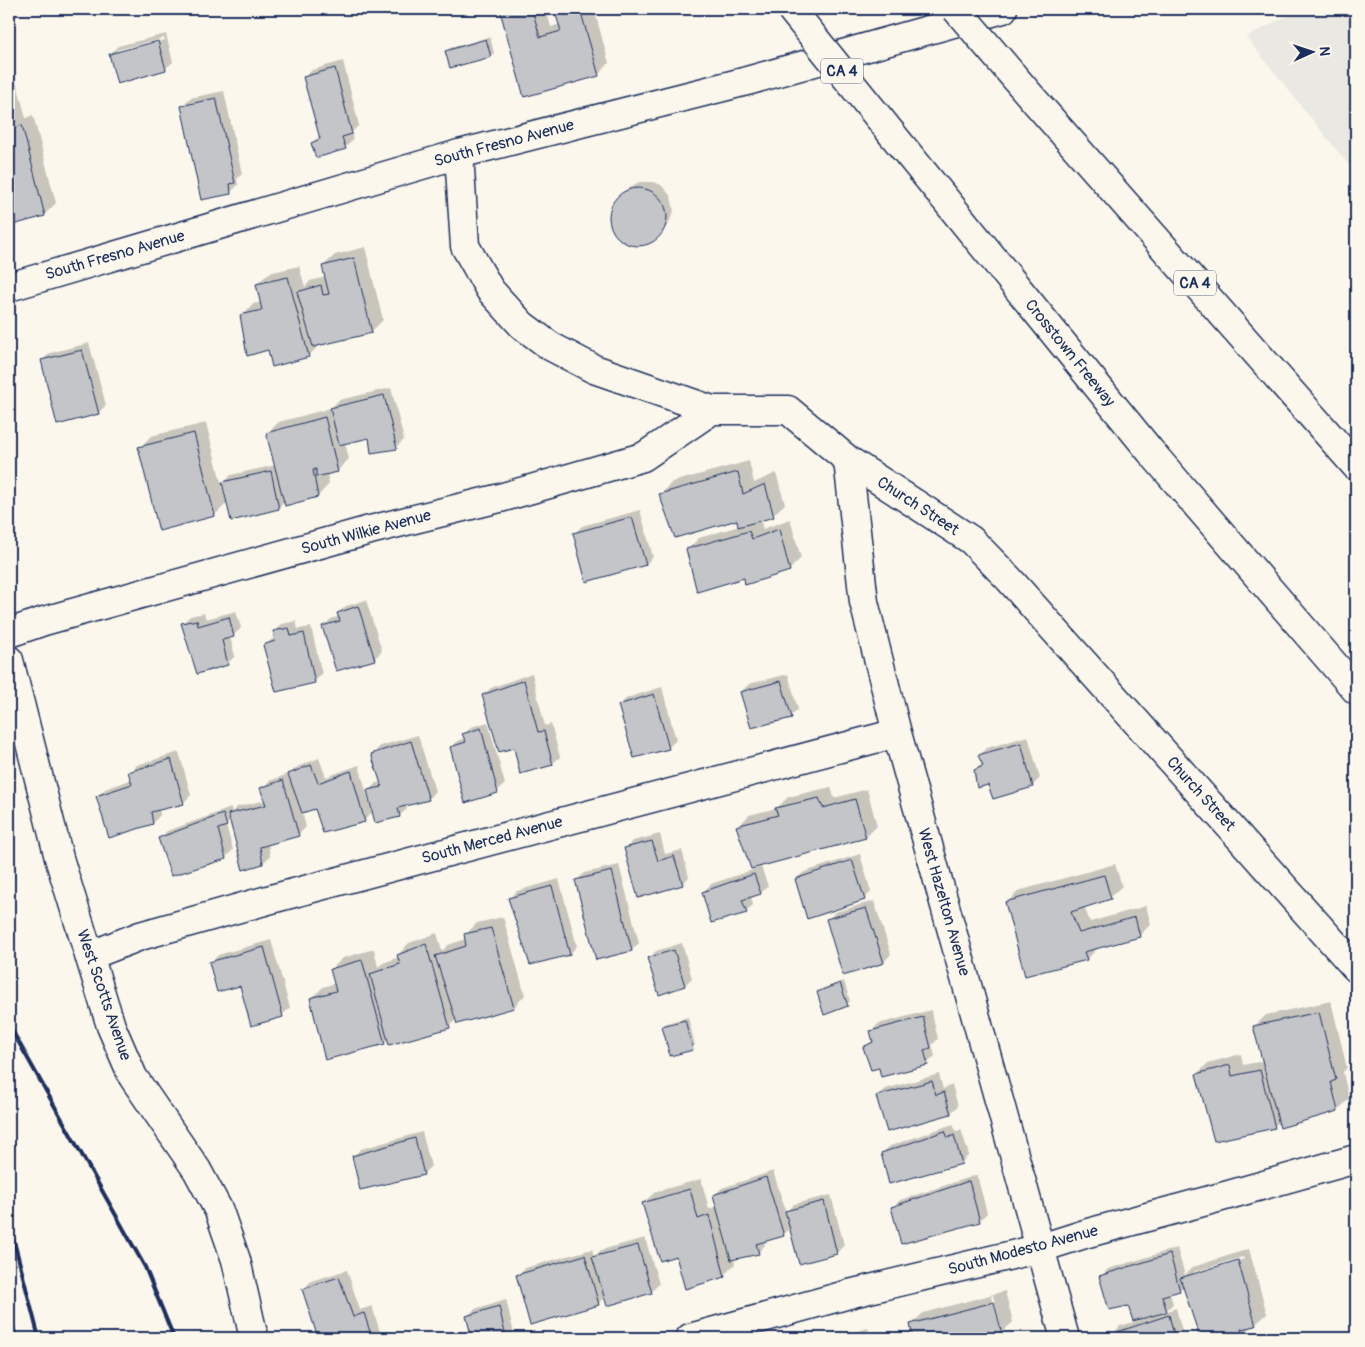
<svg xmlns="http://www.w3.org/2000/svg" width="1365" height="1347" viewBox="0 0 1365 1347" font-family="Pangolin,sans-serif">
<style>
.built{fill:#eae8e2}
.shadow{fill:#0003;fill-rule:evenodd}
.building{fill:#c3c5c9;stroke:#1b2f5e}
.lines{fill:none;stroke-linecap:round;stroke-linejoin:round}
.street-casing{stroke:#1b2f5e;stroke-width:31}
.secondary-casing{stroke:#1b2f5e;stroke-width:31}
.highway-casing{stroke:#1b2f5e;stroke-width:31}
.street{stroke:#fbf7ec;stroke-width:28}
.secondary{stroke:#fbf7ec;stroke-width:28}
.highway{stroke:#fbf7ec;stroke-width:28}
.rail{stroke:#1b2f5e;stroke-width:4}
.highway-bridge-casing{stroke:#1b2f5e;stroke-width:31;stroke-linecap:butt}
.highway-bridge{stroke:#fbf7ec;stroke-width:28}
.labels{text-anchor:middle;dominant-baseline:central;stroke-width:4;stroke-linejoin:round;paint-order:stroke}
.shield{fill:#fbf7ec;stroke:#5e6b89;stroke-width:1}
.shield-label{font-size:15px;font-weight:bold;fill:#1b2f5e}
.street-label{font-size:16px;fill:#1b2f5e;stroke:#fbf7ec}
</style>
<rect width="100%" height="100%" fill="#fbf7ec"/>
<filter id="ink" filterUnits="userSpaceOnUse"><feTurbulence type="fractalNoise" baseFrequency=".02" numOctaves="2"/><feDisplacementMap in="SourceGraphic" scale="10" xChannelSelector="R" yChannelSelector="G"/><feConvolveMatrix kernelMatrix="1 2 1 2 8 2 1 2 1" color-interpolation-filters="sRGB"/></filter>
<g filter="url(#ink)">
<path class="built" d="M1301,9H1356V174L1246,37Z"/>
<path class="shadow" d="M504,9H546L551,27L560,24L556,9H594L609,63L598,75L524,95L501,11Z
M166,34L173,62L165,69L110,54L118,46ZM164,38L165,40L117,53V50Z
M490,37L494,53L491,56L447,51L450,48Z
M343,61L359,125L351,133L353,140L345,148L312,143L320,136L305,77L312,70Z
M15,76L26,118L33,115L56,203L44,215L9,224V78Z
M224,91L242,174L237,179L238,185L230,193L182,106L190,98Z
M639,182H654L661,185L671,196L674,211L668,225L660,233L648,243L634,245L627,242L615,233L612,226L611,211L618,198L626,190Z
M365,247L383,320L371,332L320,345L308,356L269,349L242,315L253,304L262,302L257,284L269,273L299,266L305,287L310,281L326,277L323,266L335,255Z
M89,343L106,405L98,413L42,361L50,353Z
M391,388L404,440L396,447L370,436L345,443L349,459L337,471L327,473L329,484L318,496L285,501L278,508L228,502L215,515L139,448L151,436L206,423L226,501H228L224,483L231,475L275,465L267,433L279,422L331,408L339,400Z
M749,461L754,483L776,473L785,504L773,515L760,519L763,529L790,519L801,558L789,570L745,576L688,549L699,538L739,526L738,519L661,494L672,482Z
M640,510L653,557L646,564L574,534L582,526Z
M366,600L382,651L374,659L323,627L331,619L339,616L338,613L346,606Z
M236,611L241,628L234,635L230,637L235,656L227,664L183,623L190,616L204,613L206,619Z
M296,621L298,629L311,627L322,674L315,681L277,691L265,645L275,637L274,632L282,624Z
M532,673L545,726L551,724L560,757L552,764L515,746L483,695L491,688Z
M788,674L798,709L791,716L741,692L749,684Z
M662,687L676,740L668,748L619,705L627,698Z
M488,722L505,784L497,791L451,747L459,740L465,738L464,735L471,727Z
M418,735L435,791L428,799L406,805L407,809L399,816L369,790L376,783L382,782L373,754L380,746Z
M1028,736L1040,778L1033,785L994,797L989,783L975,770L983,763L980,755L987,748Z
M179,752L191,795L184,802L159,808L160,815L153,823L97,796L105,789L132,779L130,773L137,765Z
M319,758L326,777L359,765L372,813L364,820L315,807L302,812L306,827L298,835L268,843L270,856L263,863L231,820L226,825L233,850L225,858L159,839L167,831L231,808L232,812L237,807L266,800L262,789L269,781L291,773L297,767Z
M831,787L834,798L867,789L877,826L866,837L738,827L749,815L777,808L788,797Z
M660,834L665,854L682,850L689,877L682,884L626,849L633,841Z
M860,854L871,892L864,899L796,879L804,872Z
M1115,864L1122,886L1110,897L1084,906L1090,922L1146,906L1151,924L1139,936L1099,947L1087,959L1026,975L1007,903L1018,891Z
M619,865L639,943L632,950L577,881L584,873Z
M761,867L768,886L761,893L751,896L753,905L746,912L703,892L711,884Z
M559,879L577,946L570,954L531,963L509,899L517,891Z
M874,901L891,954L884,962L843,974L828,920L835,912Z
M503,917L525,995L514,1007L457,1019L449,1026L388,1039L384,1043L312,998L323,987L335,983L331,969L343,958L374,949L378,967L383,963L399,957L398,955L409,943L437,933L442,951L448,945L466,939L465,935L477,923Z
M271,940L290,1008L282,1015L211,963L218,955Z
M682,943L692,978L685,985L659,993L649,958L656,951Z
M844,981L850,1001L847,1004L818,992L821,989Z
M1331,1001L1347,1068L1343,1072L1349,1099L1338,1110L1279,1121L1274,1127L1197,1074L1208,1063L1241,1054L1243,1065L1263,1061L1254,1027L1266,1015Z
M931,1010L938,1039L932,1045L935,1056L927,1064L880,1066L865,1048L873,1040L871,1032L878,1024Z
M688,1017L695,1045L692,1049L663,1026L667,1023Z
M939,1074L943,1089L952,1085L958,1106L951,1113L888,1131L877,1096L885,1089Z
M953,1124L956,1132L961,1129L969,1155L961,1163L882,1153L890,1146Z
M422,1132L431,1166L423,1174L353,1156L361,1149Z
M773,1171L786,1212L794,1204L831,1195L844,1245L837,1253L791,1227L783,1235L764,1240L765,1245L758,1253L734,1258L735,1264L724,1275L677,1254L643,1203L655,1192L701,1179L709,1209L717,1206L714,1195L722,1188Z
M977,1175L987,1213L979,1221L893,1207L900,1200Z
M645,1238L659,1284L651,1292L605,1296L598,1304L517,1275L525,1268L592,1249L594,1257L601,1250Z
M1177,1248L1185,1275L1193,1267L1249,1249L1267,1314L1242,1336L1236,1338H1201L1184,1285L1179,1290L1170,1293L1173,1304L1165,1312L1176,1308L1182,1331L1175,1338H1114L1113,1334L1120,1326L1144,1319L1101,1277L1108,1269ZM1243,1257L1244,1259L1194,1275V1272Z
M347,1270L360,1310L372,1306L382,1338H320L304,1289L311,1281Z
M1005,1291L1013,1322L1001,1333L981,1338H915L912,1324L923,1313ZM993,1295L1001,1327H999L991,1296Z
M506,1299L515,1338H474L467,1316L475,1309Z
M868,1328L871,1338H834Z"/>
<path class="building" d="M508,9H532L540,37L561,31L554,9H580L599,76L524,97L500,11Z
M486,39L491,57L450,68L445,51Z
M158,41L166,70L117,84L109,54Z
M335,68L352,134L342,137L346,149L316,158L311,143L320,139L303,77Z
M216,98L235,183L230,184L231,194L201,200L181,106Z
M9,106L14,128L22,125L45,216L9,226Z
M609 217a29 29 0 1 1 58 0a29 29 0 1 1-58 0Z
M354,258L372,333L313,347L297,292L321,285L323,295L329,294L322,266Z
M288,277L309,357L272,367L268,350L247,356L240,315L262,310L256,284Z
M82,350L99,414L57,425L41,360Z
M384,395L397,449L371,453L369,438L339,445L330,408Z
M325,417L338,472L316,477V469L313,470L318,497L285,506L266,433Z
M194,433L215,516L159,531L138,447Z
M271,471L279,509L231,521L222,482Z
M738,472L743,494L765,484L774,517L738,527L737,520L675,538L659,494Z
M632,517L646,565L586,582L573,533Z
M779,529L790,571L745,585L744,578L697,592L686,549L749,531L752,539Z
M358,606L375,660L336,671L322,626L340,621L337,613Z
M229,617L234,637L222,640L228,665L197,674L181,623L197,620L198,626Z
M289,628L291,636L304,633L315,683L276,692L263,645L275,641L273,631Z
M524,680L538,732L544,731L553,765L520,774L514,748L499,752L482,695Z
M781,681L792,718L751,728L740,692Z
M654,694L669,749L634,758L618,705Z
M481,728L498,793L465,803L450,747L466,742L462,734Z
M411,741L429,800L398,808L400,817L375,823L367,790L382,787L371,754Z
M1021,743L1033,787L993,799L988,785L977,788L974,770L983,766L978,755Z
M171,759L184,804L151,812L153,824L109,838L96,796L132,784L128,772Z
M311,765L318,783L351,771L365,822L323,833L315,809L302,813L288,774Z
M283,780L299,836L260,847L263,864L243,870L228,814L266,805L260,788Z
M819,798L823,808L855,799L866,838L751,869L736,826L778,815L775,808Z
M223,814L227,826L218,829L226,859L171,876L158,838Z
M652,841L658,861L674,856L683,885L638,898L624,848Z
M852,860L865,900L807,919L795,879Z
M612,871L632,951L596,960L575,880Z
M754,874L761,894L742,900L747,913L711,923L702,892Z
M1104,875L1111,899L1071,912L1079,933L1135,917L1140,937L1084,952L1087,960L1025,976L1005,902Z
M552,886L570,955L530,965L508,898Z
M866,908L884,963L843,976L826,919Z
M491,928L514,1008L457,1024L435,956L466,946L464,934Z
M426,944L450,1028L389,1045L370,974L400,964L397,955Z
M264,947L283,1017L251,1026L240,986L217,992L209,962Z
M674,950L685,986L659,995L647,958Z
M362,960L385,1044L325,1060L310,998L336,991L330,969Z
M840,983L848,1006L824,1015L817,992Z
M1319,1012L1336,1080L1331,1082L1338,1111L1280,1128L1253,1026Z
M923,1017L931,1048L924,1050L928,1065L881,1077L879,1068L871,1070L863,1047L873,1042L870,1031Z
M685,1020L693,1050L670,1056L662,1026Z
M1230,1065L1232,1076L1260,1070L1275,1128L1214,1141L1196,1074Z
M932,1081L936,1095L944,1092L951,1114L887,1132L876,1096Z
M945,1131L948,1138L954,1135L962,1164L889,1184L881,1153Z
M415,1138L424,1175L360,1190L352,1156Z
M766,1177L784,1236L756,1244L759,1254L731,1260L713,1195Z
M969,1181L980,1222L901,1244L891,1207Z
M690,1189L698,1219L709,1215L725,1277L685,1289L676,1256L660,1261L642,1203Z
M824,1201L837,1254L799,1264L785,1211Z
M638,1245L652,1293L607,1306L592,1257Z
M1170,1254L1180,1291L1162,1296L1167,1312L1133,1321L1128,1306L1109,1310L1099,1276Z
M585,1255L599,1305L530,1325L516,1275Z
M1238,1260L1256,1326L1241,1329L1243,1338H1200L1180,1278Z
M339,1277L353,1317L364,1313L372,1338H318L302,1289Z
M994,1302L1002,1334L986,1338H913L910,1324Z
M499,1306L506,1338H472L466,1316Z
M1169,1315L1175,1338H1113L1111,1334Z"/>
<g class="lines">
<defs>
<path id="street" d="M459,154L465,246L490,290L522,325L550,346L594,369L712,410H788L848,460L971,540L1009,579L1356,968
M848,460L864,602L897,733L1065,1338
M9,633L44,621L370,530L500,498L643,457L712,410
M9,660L59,858L111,1026L133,1077L197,1170L219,1211L236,1260L254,1338
M89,956L140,936L275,898L897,733
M690,1338L853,1293L1041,1248L1088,1233L1225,1196L1356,1159"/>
<path id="secondary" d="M9,287L459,154L747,81L1003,9"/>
<path id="highway" d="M1034,100L1356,466
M892,134L1151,452L1356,690"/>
</defs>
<use href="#street" class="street-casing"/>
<use href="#secondary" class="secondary-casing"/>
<use href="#highway" class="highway-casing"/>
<use href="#street" class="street"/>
<use href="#secondary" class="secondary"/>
<use href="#highway" class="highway"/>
<path class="rail" d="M9,1025L145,1267L174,1338
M9,1222L39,1338
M9,1309L16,1338"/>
<defs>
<path id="highway-bridge" d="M791,9L892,134
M956,9L1034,100"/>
</defs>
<use href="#highway-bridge" class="highway-bridge-casing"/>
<use href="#highway-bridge" class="highway-bridge"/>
</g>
</g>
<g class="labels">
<g class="shield">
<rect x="821" y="58.5" width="42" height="25" rx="4"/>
<rect x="1174" y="270.5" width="42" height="25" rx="4"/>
</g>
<g class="shield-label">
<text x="842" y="71">CA 4</text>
<text x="1195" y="283">CA 4</text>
</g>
<g class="street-label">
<text transform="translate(504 143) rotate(-15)">South Fresno Avenue</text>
<text transform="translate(115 255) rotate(-16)">South Fresno Avenue</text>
<text transform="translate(1070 353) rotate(51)">Crosstown Freeway</text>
<text transform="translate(918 506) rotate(33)">Church Street</text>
<text transform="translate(366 532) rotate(-15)">South Wilkie Avenue</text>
<text transform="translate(1201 794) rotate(48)">Church Street</text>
<text transform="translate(492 840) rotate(-15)">South Merced Avenue</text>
<text transform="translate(944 902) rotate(74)">West Hazelton Avenue</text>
<text transform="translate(104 995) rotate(71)">West Scotts Avenue</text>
<text transform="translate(1023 1250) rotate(-15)">South Modesto Avenue</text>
</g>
</g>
<rect width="1365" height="1347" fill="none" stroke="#fbf7ec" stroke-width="30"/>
<rect x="15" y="15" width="1335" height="1317" fill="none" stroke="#1b2f5e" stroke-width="2" filter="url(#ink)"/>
<g transform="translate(1312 52) rotate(87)" stroke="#fbf7ec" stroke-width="4" paint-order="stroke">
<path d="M0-4L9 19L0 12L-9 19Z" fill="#1b2f5e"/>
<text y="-8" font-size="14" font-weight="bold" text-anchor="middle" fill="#1b2f5e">N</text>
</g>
</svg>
